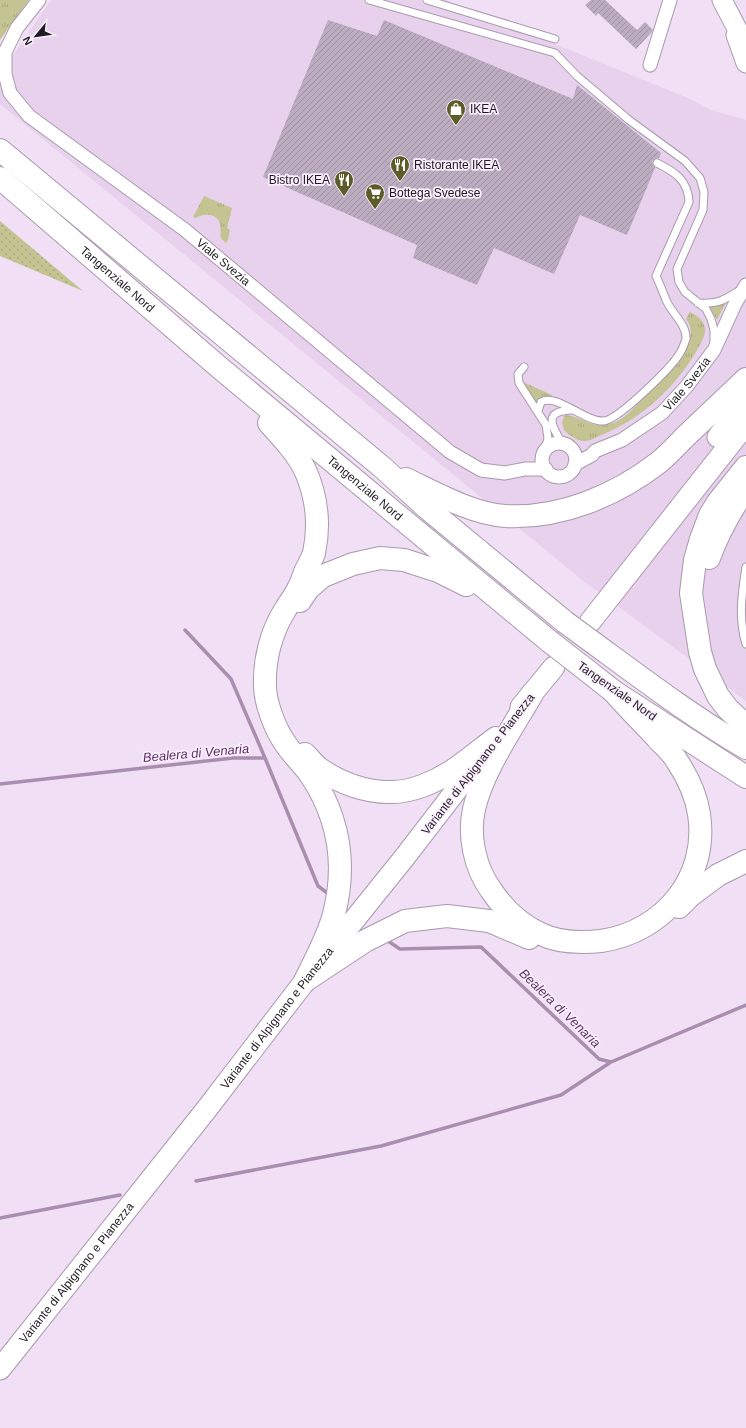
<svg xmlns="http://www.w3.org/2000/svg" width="746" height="1428" viewBox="0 0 746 1428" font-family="Helvetica,sans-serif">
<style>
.built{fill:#e7d1ec}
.grass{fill:url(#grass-tufts)}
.garden{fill:url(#garden-dots)}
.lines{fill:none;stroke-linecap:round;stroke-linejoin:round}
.stream{stroke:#a98eb0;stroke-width:3.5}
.building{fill:url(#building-hatch)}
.lane-casing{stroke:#a999ad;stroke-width:9}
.street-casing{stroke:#a999ad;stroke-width:15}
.secondary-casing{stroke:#a999ad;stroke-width:21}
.primary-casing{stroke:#a999ad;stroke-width:23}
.highway-casing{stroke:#a999ad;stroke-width:24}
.lane{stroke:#fff;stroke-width:7}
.street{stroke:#fff;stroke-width:13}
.secondary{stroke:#fff;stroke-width:19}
.primary{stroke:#fff;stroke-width:21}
.highway{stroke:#fff;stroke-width:22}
.highway-bridge-casing{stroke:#a999ad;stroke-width:24;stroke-linecap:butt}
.highway-bridge{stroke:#fff;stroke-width:22}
.labels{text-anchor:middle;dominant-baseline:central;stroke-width:3.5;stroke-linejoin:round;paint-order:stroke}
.poi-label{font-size:12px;fill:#201a22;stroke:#faeffc;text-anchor:start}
.street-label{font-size:12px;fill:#201a22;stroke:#faeffc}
.water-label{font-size:13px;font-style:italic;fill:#5e3168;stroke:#faeffc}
</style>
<defs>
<pattern id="grass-tufts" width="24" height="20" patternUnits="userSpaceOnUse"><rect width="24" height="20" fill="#c4c392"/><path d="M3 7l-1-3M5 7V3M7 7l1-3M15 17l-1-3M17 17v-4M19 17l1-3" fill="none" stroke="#a8a77e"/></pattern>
<pattern id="garden-dots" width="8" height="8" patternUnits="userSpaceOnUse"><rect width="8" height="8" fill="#c4c392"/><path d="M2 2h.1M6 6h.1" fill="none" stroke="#a8a77e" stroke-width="1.8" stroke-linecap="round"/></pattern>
<pattern id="building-hatch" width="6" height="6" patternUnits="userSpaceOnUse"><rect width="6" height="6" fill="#bcacc0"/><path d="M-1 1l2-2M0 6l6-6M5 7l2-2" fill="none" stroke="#a193a5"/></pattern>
</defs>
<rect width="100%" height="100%" fill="#f1dff5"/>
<path class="built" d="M51,0H446L688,98L711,110L746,120V701L581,579L0,104V74Z"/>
<path class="grass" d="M0,0H29L0,40Z
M204,196L232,208L227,228L230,230L228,240L226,243C224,241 222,240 221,238C220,234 221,228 220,224C216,212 204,213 196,218L193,217Z
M726,302L717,320L711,309L708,306Z
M690,312C698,316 706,322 705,332C704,339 699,346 696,352C674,389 640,420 599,436C595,438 590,441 585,441C578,442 569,435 564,430L562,422L564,418L563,416L566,415C582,417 593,429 610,424C623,421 634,408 643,398C658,385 706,341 686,319Z
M523,382L552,395V396H543L535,402L523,383Z"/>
<path class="garden" d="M0,221L83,291L0,256Z"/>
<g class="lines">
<path class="stream" d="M185,630L231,679L265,758
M0,784L233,758H265L318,886L330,895
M385,939L400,949L481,947L599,1059L611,1062L746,1005
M196,1181L381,1146L561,1095L611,1062
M0,1218L120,1195"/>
</g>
<path class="building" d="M591,0H605L637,30L645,22L653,30L651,33L636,49L598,13L596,16L585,5Z
M328,20L377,36L384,20L573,99L577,85L661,153L659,158L655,159L652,161L653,165L655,168L627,235L580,215L554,274L494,248L477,285L413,258L417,245L263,177Z"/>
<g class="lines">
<defs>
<path id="lane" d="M369,0L555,53L577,76L629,120L685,161L700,178L704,192L703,210L677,269L679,282L685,292L706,309L711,319L714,330V343
M427,0L555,39
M698,303C718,304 723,301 740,290
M524,367L518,374L519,383L546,425L548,438L545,450
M538,411L541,402C557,393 584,422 604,421C619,419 672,367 680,353C682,350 685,342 686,339C687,325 672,313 667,302C663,293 660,284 656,276L689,202C688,180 675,172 657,163
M562,443C551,425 543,411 572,410
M746,567C742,592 738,619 746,644"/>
<g id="street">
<path id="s1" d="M39,0L17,28L5,52V74L10,93L29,116L185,230L450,452L481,470L505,473L525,469H546"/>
<path d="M650,65L670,0"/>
<circle cx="559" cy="460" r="17"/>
<path id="s2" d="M575,464L592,455L595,451L622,440L662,413L687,386L714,350L735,304L746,285"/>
</g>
<path id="secondary" d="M722,0L746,46
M736,35L746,63"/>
<g id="primary">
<path d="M718,437L746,400"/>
<path d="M590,622L746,424"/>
<path d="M521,707L554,667"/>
<path id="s3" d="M0,1369L206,1110L305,981L404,858L488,749"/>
</g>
<g id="highway">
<path d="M0,150L382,467L427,508L565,622"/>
<path id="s4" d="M0,178L220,368L549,641"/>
<path d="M269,423C282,437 298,454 306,472C317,498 320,525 314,553C312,559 308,566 305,572C303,578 301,584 298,589C295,596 289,603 285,610C271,632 264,660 265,686C265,702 275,729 285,743C292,754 302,763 310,774C339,817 347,863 334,914C329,935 315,960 305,981"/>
<path d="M746,467L718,502L710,515L701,539L695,560L691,593L700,652L705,669L718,696L728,709L746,726"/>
<path d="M406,479C435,493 473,514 505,516C560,519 615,496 658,463C668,455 677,445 686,436C706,417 726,398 746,379"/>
<path d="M709,558C718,533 731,510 746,488"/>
<path d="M300,601L308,589L323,576L353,564L380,558L404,560L438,571L466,585"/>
<path d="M595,644C644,680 693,717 746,748"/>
<path d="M580,665L613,691L746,777"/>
<path d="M532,694C512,729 483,770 474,809C468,836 475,868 491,890C503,908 520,925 541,934C559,943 581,943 601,941C663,932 709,878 699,814C696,795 687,776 677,761C672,752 663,745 657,738C642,722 627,707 613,691"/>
<path d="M305,754C310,759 314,765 320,769C340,783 367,793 392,792C412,792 435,782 452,771C467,761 481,749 496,738"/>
<path d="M679,907L690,896L718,875L746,861"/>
<path d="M306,980L365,941L405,921L447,916L489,921L529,938"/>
</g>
</defs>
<use href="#lane" class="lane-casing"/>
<use href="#street" class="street-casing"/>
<use href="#secondary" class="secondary-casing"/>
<use href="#primary" class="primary-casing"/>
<use href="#highway" class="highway-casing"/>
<use href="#lane" class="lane"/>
<use href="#street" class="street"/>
<use href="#secondary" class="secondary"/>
<use href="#primary" class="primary"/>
<use href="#highway" class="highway"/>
<defs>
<path id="highway-bridge" d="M565,622L595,644
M549,641L580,665"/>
</defs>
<use href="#highway-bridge" class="highway-bridge-casing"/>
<use href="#highway-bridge" class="highway-bridge"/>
</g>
<defs>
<symbol id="shop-pin" viewBox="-11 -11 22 30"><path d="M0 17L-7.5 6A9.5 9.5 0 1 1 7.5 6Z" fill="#5d5b27" stroke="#faeffc"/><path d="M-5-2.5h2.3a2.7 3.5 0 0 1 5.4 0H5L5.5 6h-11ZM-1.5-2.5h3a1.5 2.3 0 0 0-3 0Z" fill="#fff"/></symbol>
<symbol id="restaurant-pin" viewBox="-11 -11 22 30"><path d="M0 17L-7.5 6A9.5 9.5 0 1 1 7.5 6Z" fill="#5d5b27" stroke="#faeffc"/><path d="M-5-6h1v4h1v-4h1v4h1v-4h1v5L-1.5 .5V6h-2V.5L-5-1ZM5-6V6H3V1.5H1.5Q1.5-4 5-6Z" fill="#fff"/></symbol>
<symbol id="supermarket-pin" viewBox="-11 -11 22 30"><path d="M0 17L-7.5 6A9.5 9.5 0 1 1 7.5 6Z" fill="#5d5b27" stroke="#faeffc"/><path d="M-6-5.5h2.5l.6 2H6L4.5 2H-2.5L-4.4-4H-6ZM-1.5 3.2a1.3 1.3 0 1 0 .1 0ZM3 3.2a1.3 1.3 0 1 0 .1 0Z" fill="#fff"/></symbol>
</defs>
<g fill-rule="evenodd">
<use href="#shop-pin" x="445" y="98" width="22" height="30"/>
<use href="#restaurant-pin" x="389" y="154" width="22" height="30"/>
<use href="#restaurant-pin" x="333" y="169" width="22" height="30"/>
<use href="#supermarket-pin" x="364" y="182" width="22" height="30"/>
</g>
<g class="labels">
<g class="poi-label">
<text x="470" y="109">IKEA</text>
<text x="414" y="165">Ristorante IKEA</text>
<text x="330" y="180" text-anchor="end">Bistro IKEA</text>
<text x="389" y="193">Bottega Svedese</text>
</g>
<g class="street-label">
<text stroke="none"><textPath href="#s1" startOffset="377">Viale Svezia</textPath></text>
<text stroke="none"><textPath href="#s4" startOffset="155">Tangenziale Nord</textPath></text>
<text stroke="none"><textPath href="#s2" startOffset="140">Viale Svezia</textPath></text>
<text stroke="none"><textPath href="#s4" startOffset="479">Tangenziale Nord</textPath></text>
<text transform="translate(617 691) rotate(35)">Tangenziale Nord</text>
<text transform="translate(478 764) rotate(-52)">Variante di Alpignano e Pianezza</text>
<text stroke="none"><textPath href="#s3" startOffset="447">Variante di Alpignano e Pianezza</textPath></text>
<text stroke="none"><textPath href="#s3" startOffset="123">Variante di Alpignano e Pianezza</textPath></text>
</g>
<g class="water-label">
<text transform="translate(196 753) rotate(-5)">Bealera di Venaria</text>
<text transform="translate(560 1008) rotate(44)">Bealera di Venaria</text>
</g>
</g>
<g transform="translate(36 36) rotate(241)" stroke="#faeffc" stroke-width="3" paint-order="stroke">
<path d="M0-3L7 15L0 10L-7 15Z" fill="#201a22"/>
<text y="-6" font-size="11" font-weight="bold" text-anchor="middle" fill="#201a22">N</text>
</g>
</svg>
